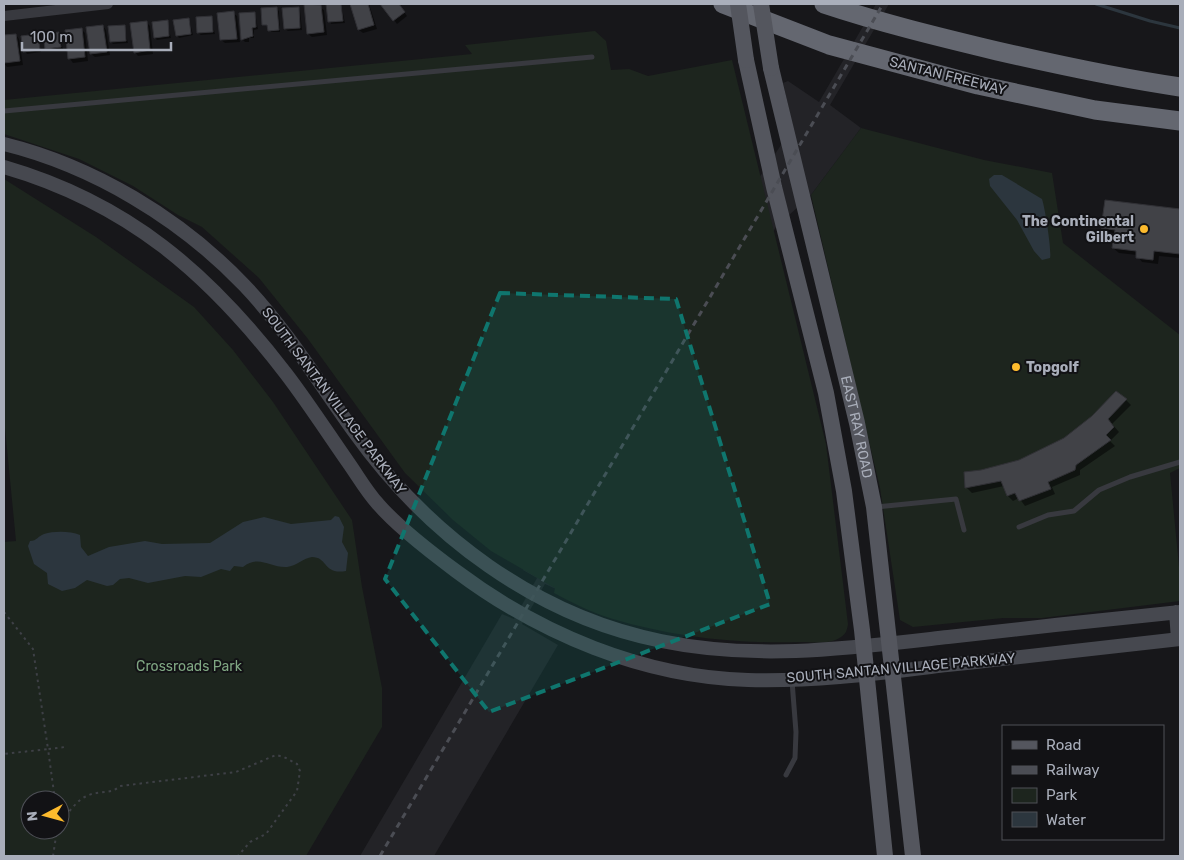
<svg xmlns="http://www.w3.org/2000/svg" width="1184" height="860" viewBox="0 0 1184 860" font-family="Rubik,sans-serif">
<style>
.built{fill:#232327}
.green{fill:#1d251e;fill-rule:evenodd}
.water{fill:#2c363e}
.shadow{fill:#0007}
.lines{fill:none;stroke-linecap:round;stroke-linejoin:round}
.stream{stroke:#2c363e;stroke-width:3}
.building{fill:#414247;stroke:#313136}
.path{stroke:#3e4046;stroke-width:2;stroke-dasharray:2.5 4;stroke-linecap:butt}
.lane{stroke:#38393f;stroke-width:5}
.street{stroke:#38393f;stroke-width:10}
.secondary{stroke:#46484f;stroke-width:14}
.primary{stroke:#54565e;stroke-width:16}
.highway{stroke:#646770;stroke-width:19}
.rail{stroke:#4b4d54;stroke-width:3;stroke-dasharray:6 5;stroke-linecap:butt}
.primary-bridge{stroke:#54565e;stroke-width:16}
.marked{fill:#0f766e;fill-opacity:0.2;stroke:#0f766e;stroke-width:4;stroke-dasharray:10 6;stroke-linejoin:round}
.poi-dot{fill:#fcba2d;stroke:#121215;stroke-width:2}
.labels{text-anchor:middle;dominant-baseline:central;stroke-width:4;stroke-linejoin:round;paint-order:stroke}
.street-label{font-size:14px;fill:#a9aeba;stroke:#121215}
.poi-label{font-size:14px;font-weight:bold;fill:#a9aeba;stroke:#121215;text-anchor:end}
.park-label{font-size:14px;fill:#7fa682;stroke:#121215}
</style>
<rect width="100%" height="100%" fill="#17171a"/>
<path class="built" d="M876,4H889L830,105L861,128L811,195L776,227L556,589L545,584L522,624L558,645L434,856H360L502,614L514,619L537,578L523,570L761,175L793,127L783,83L788,81L819,102Z"/>
<path class="green" d="M595,31L606,41L611,70L629,69L648,76L732,60L826,444L848,624C847,630 846,634 841,637C830,645 813,642 800,642C736,644 674,637 613,619C592,613 573,603 554,593L555,588L491,551L453,520L405,473L308,339L259,278L202,227L178,215L133,186L79,159L4,134V100L472,54L465,45Z
M861,128L984,160L1052,173L1063,243L1180,335V468L1170,473L1180,577V601L1042,618H1003L913,627L900,620L880,488L811,195Z
M4,179L96,237L194,307L233,350L273,402L352,520L362,587L382,688V727L306,856H4V542L16,541L4,418ZM30,800H60V830H30Z"/>
<path class="water" d="M994,175H1002L1042,199C1045,207 1052,253 1050,258L1042,260L1034,251L1017,220L990,186L989,179Z
M335,516L339,517L344,527L342,542L348,553L346,571C323,575 328,557 312,557C304,558 296,566 287,567C270,568 259,554 243,567L234,566L230,571L221,569L201,577L185,576L148,583L129,578L120,579L113,585L107,586L87,580L75,588L62,591L48,584L47,573L34,564L28,546L30,541C37,541 38,536 44,534C54,531 70,531 80,535L81,547L88,556L109,547L145,541L162,544L210,543L243,522L264,517L291,524L331,520Z"/>
<path class="shadow" d="M313,4L324,10L327,35L312,37L308,34L305,5Z
M341,4L345,23L331,24L327,5Z
M356,4H369L377,29L363,33L359,30L351,5Z
M382,4H404L400,6L407,16L397,24Z
M276,8L279,11L280,32H271L269,26L263,24Z
M298,8L300,10L302,30L288,31L285,29Z
M233,13L237,16L240,42L225,43L221,40Z
M255,13L258,29L254,30V38H249V42H245L243,40L240,14Z
M211,17L215,34L201,35L198,33Z
M189,19L193,35L179,38L177,35Z
M146,22L150,26L153,54L138,56L135,52Z
M167,22L171,38L157,40L155,38Z
M103,26L106,30L110,55L95,57L91,54Z
M124,26L128,43L113,44L111,42Z
M81,29L85,33L88,61L73,63L70,59L66,31Z
M59,33L63,49L49,51L45,35Z
M16,35L19,39L23,65L7,67L4,63V37Z
M37,36L41,52L27,54L25,51Z
M1106,201L1180,210V258L1159,256L1158,264L1142,262L1137,255L1119,253L1113,248L1115,234L1107,233L1102,228Z
M1126,400L1131,405L1112,424L1119,432L1110,441L1115,446L1080,470V475L1052,487L1055,494L1025,506L1019,498L1013,501L1008,496L1004,486L972,493L967,488L981,471L1019,461L1065,439Z"/>
<g class="lines">
<path class="stream" d="M1096,4L1150,21L1180,28"/>
</g>
<path class="building" d="M304,4L321,5L324,32L307,34Z
M326,4H341L343,21L328,22Z
M350,4H368L374,25L358,30Z
M380,4H399L405,12L393,21Z
M277,7L279,30L268,31L267,25H262L261,8Z
M299,7L300,28L284,29L282,8Z
M234,11L237,39L220,40L217,13Z
M255,12L256,27L252,28L253,36L241,40L239,13Z
M212,16L213,32L197,33L196,17Z
M189,18L191,34L176,36L173,20Z
M168,20L169,36L154,38L152,22Z
M147,21L150,50L134,53L130,23Z
M103,25L107,52L90,54L86,27Z
M125,25L126,41L110,42L108,26Z
M82,28L85,57L68,59L65,30Z
M59,32L61,47L45,49L43,34Z
M16,34L20,61L4,63V35Z
M38,34L40,50L23,52L21,36Z
M1105,200L1180,209V254L1154,251L1153,260L1136,258V251L1112,248L1115,230L1101,228Z
M1116,391L1127,399L1108,419L1114,427L1106,435L1111,440L1076,465L1075,470L1048,482L1051,489L1019,501L1015,493L1007,496L1001,481L965,488L964,472L981,470L1019,460L1064,438L1092,416Z"/>
<g class="lines">
<path class="path" d="M4,612L33,649L48,749L4,754
M55,800L48,749L65,747
M60,820C70,813 76,800 87,796C98,790 111,795 120,786L236,772L276,755L284,757L297,764L300,771L297,791L266,834L250,842L238,856
M53,856L57,830"/>
<path class="lane" d="M4,111L592,57
M876,507L956,499L964,530
M1019,527L1048,515L1074,511L1099,490L1130,477L1180,462
M786,775L795,758L796,732L792,681"/>
<path class="street" d="M4,16L108,4"/>
<path class="secondary" d="M4,144C93,166 180,218 244,285C287,330 319,383 355,433C428,535 536,616 661,641C757,661 852,648 948,637C1025,628 1103,620 1180,612
M4,167C128,203 209,273 287,375C309,404 329,435 350,465C359,478 367,492 378,504C397,526 433,554 456,571C540,634 643,677 748,680C815,682 881,673 947,665C1025,657 1103,648 1180,639
M1176,612L1178,639"/>
<g class="primary">
<path d="M746,60L774,187L826,393L844,491L862,630L885,856"/>
<path id="s1" d="M771,68L857,423L874,507L913,856"/>
</g>
<path class="highway" d="M723,4L829,45L978,85L1095,110L1180,121
M824,4C881,23 939,37 997,51C1058,65 1118,78 1180,87"/>
<path class="rail" d="M380,856L883,4"/>
<path class="primary-bridge" d="M738,4L746,60
M761,4L771,68"/>
</g>
<path class="marked" d="M500,293L676,299L770,604L489,712L385,579Z"/>
<g class="poi-dot">
<circle cx="1144" cy="229" r="5"/>
<circle cx="1016" cy="367" r="5"/>
</g>
<g class="labels">
<g class="street-label">
<text transform="translate(948 76) rotate(14)">SANTAN FREEWAY</text>
<text transform="translate(334 401) rotate(53)">SOUTH SANTAN VILLAGE PARKWAY</text>
<text stroke="none"><textPath href="#s1" startOffset="369">EAST RAY ROAD</textPath></text>
<text transform="translate(901 668) rotate(-5)">SOUTH SANTAN VILLAGE PARKWAY</text>
</g>
<g class="poi-label">
<text x="1134" y="221">The Continental<tspan x="1134" dy="16">Gilbert</tspan></text>
<text x="1026" y="367" text-anchor="start">Topgolf</text>
</g>
<g class="park-label">
<text x="189" y="666">Crossroads Park</text>
</g>
</g>
<rect width="1184" height="860" fill="none" stroke="#a9aeba" stroke-width="10"/>
<rect x="1002" y="725" width="162" height="115" fill="#121215" stroke="#4e5057"/>
<rect x="1012" y="741" width="25" height="8" fill="#54565e" stroke="#4e5057"/>
<text x="1046" y="750" font-size="15" fill="#a9aeba">Road</text>
<rect x="1012" y="766" width="25" height="8" fill="#4b4d54" stroke="#4e5057"/>
<text x="1046" y="775" font-size="15" fill="#a9aeba">Railway</text>
<rect x="1012" y="788" width="25" height="15" fill="#1d251e" stroke="#4e5057"/>
<text x="1046" y="800" font-size="15" fill="#a9aeba">Park</text>
<rect x="1012" y="812" width="25" height="15" fill="#2c363e" stroke="#4e5057"/>
<text x="1046" y="825" font-size="15" fill="#a9aeba">Water</text>
<g transform="translate(45 815) rotate(264)"><circle r="24" fill="#121215" stroke="#4e5057"/>
<path d="M0-4L9 19L0 12L-9 19Z" fill="#fcba2d"/>
<text y="-8" font-size="14" font-weight="bold" text-anchor="middle" fill="#a9aeba">N</text>
</g>
<path d="M22 42v8h149v-8" fill="none" stroke="#a9aeba" stroke-width="2.5"/>
<text x="30" y="42" font-size="15" fill="#a9aeba" stroke="#121215" stroke-width="4" paint-order="stroke">100 m</text>
</svg>
